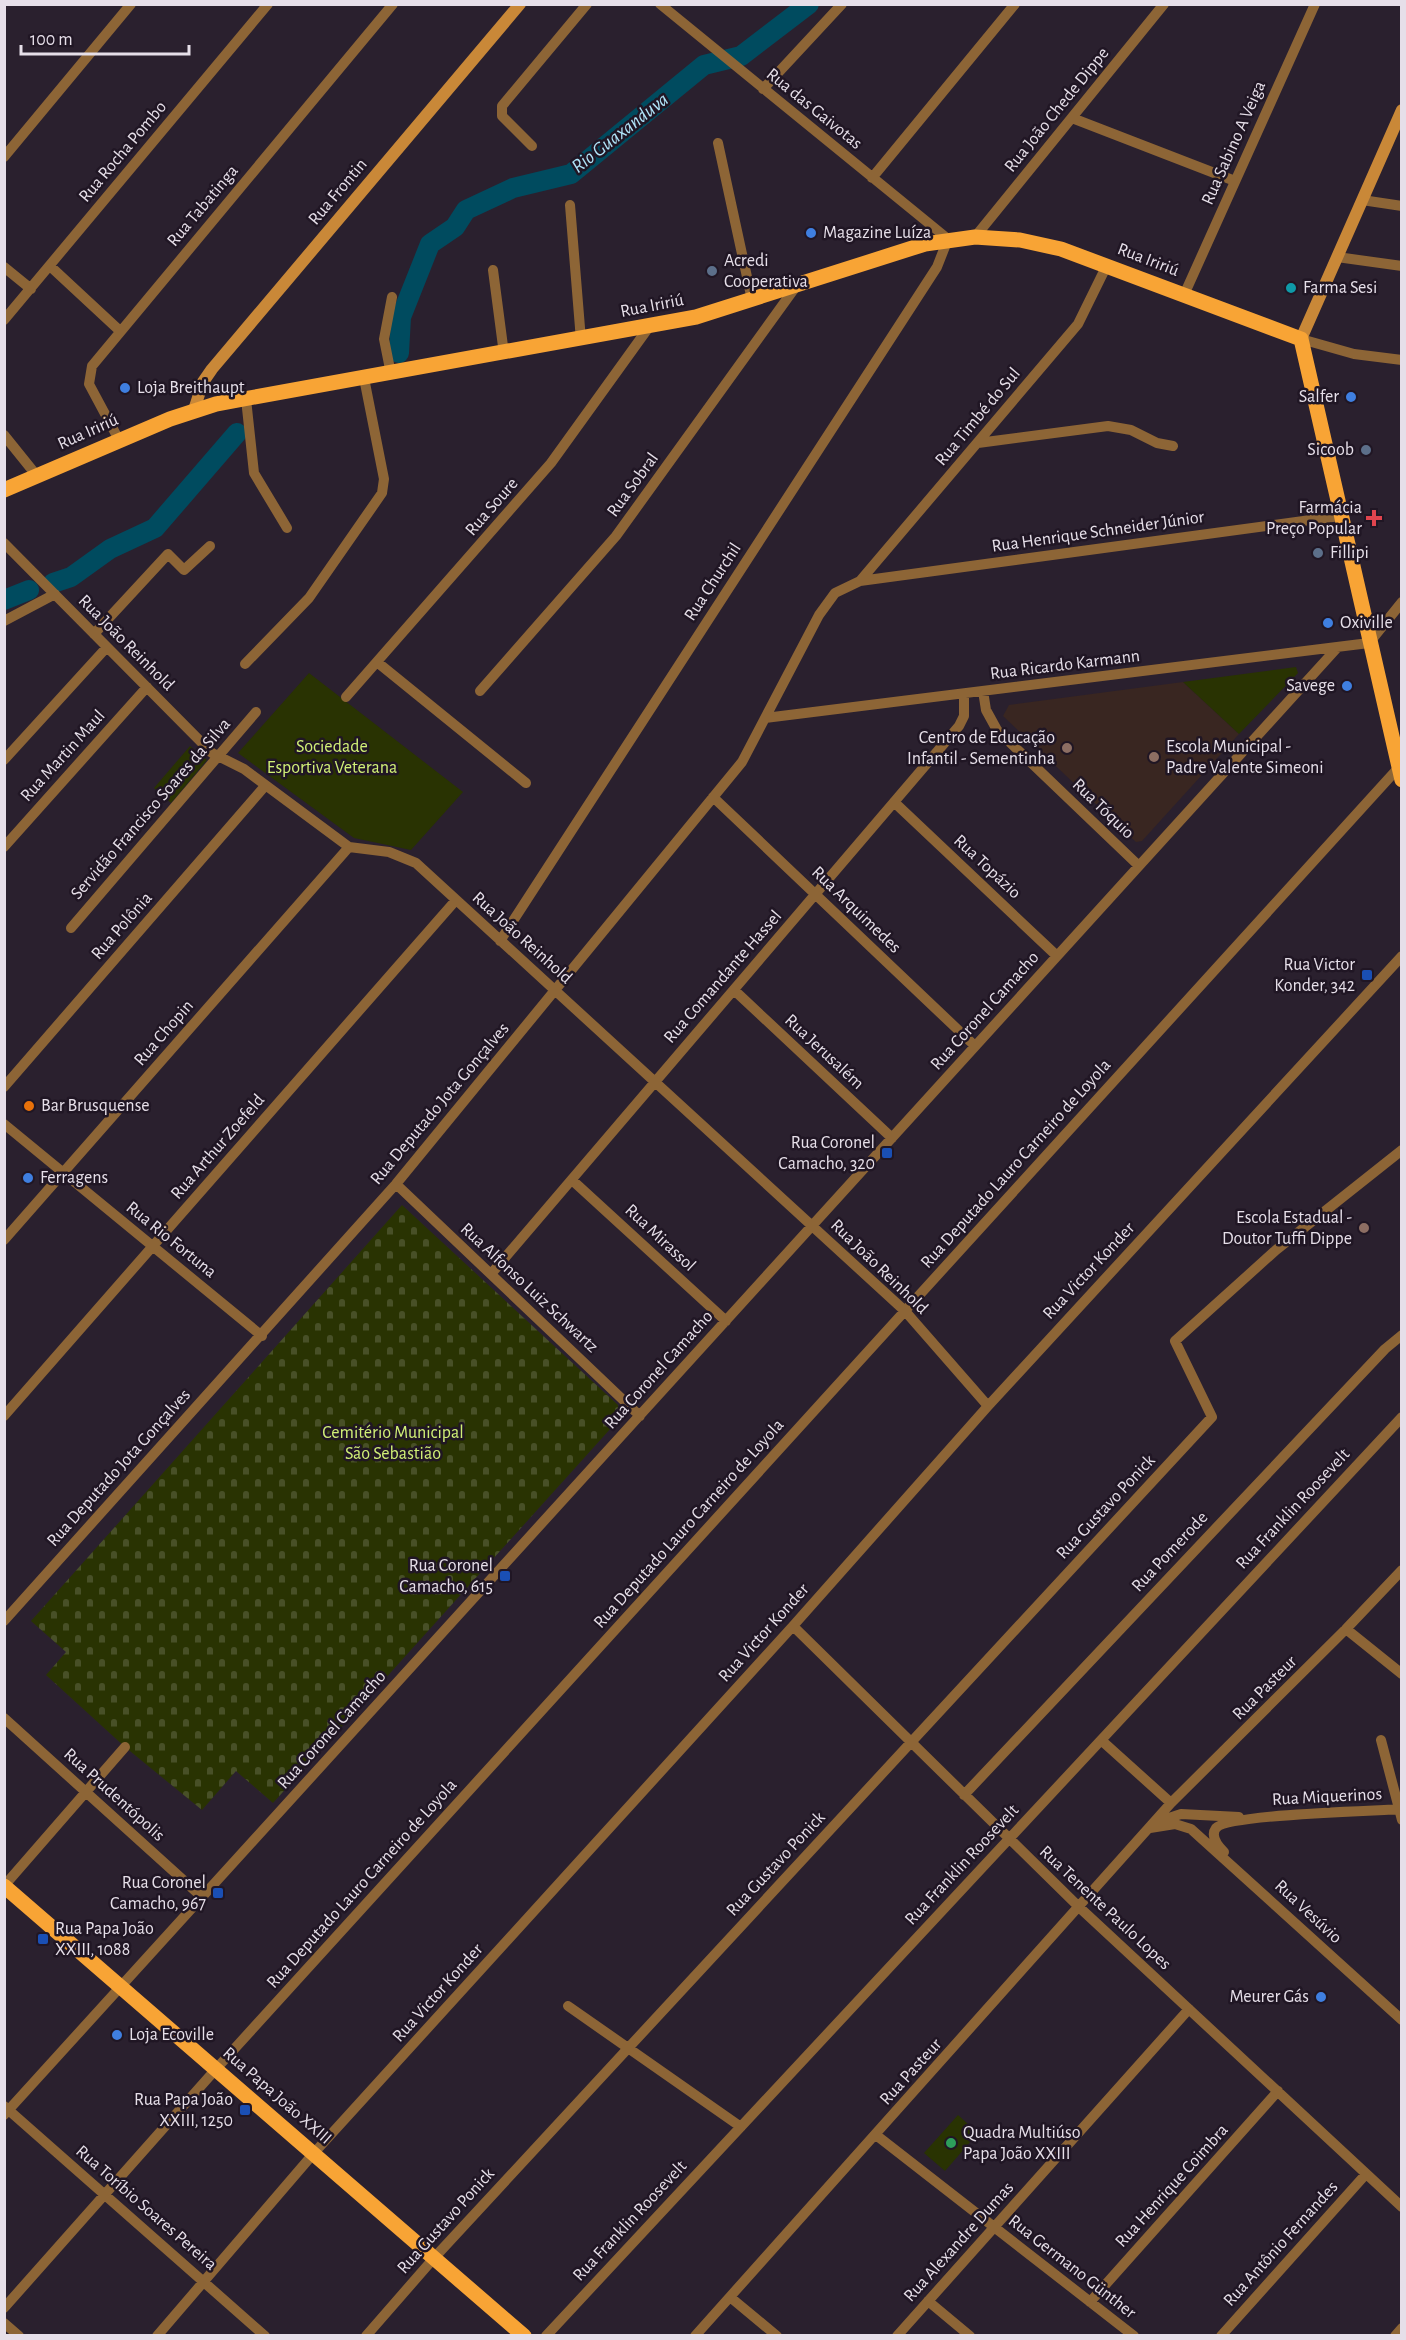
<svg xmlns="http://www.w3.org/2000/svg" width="1406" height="2340" viewBox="0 0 1406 2340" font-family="'Alegreya Sans',sans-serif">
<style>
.education{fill:#392621}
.cemetery{fill:url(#cemetery-stones)}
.park{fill:#293302}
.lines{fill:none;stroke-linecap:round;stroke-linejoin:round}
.river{stroke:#004b5f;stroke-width:20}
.street{stroke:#8d6536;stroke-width:10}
.secondary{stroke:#c98838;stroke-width:12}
.primary{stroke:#f8a435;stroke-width:15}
.shop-dot{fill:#3f7fe0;stroke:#201624;stroke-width:2}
.service-dot{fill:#5c6f8a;stroke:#201624;stroke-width:2}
.culture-dot{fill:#0f9aa8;stroke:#201624;stroke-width:2}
.health-dot{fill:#e0444e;stroke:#201624;stroke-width:2}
.education-dot{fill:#8d6e63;stroke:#201624;stroke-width:2}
.transit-dot{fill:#1a4fb4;stroke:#201624;stroke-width:2}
.food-dot{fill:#e8710a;stroke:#201624;stroke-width:2}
.leisure-dot{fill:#2e9e5b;stroke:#201624;stroke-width:2}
.labels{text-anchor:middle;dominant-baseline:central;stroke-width:5;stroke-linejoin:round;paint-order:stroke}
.street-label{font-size:18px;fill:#e6dfe9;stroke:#201624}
.poi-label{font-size:18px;fill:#e6dfe9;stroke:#201624;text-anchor:start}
.park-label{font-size:18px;fill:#d1f077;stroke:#201624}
.water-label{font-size:20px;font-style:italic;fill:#b0e5f9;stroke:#201624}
</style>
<defs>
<pattern id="cemetery-stones" width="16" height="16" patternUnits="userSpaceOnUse" patternTransform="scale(1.5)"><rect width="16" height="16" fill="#293302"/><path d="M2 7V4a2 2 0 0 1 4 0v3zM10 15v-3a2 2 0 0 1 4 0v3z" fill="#485027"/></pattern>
</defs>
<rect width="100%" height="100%" fill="#2a202e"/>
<path class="education" d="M1183,682L1239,734L1142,841L1136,842L1003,716L1009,705Z"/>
<path class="cemetery" d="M402,1205L618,1405L621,1417L273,1803L236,1771L202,1810L125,1747L46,1675L66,1652L31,1621Z"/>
<path class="park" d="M1296,667L1298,673L1239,734L1183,682Z
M309,673L463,792L411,850L354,838L238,753Z
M190,746L207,760L171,803L154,788Z
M958,2115L978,2133L945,2171L924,2153Z"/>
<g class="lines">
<path class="river" d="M399,353L401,317L430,244L455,227L466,210L513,188L571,174L704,65L741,56L809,4
M53,583L71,577L110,549L155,528L237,433
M4,600L29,590"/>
<path class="street" d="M763,89L842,4
M1072,118L1235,181
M718,143L752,300
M532,146L502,116V106L587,4
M4,157L131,4
M872,178L1015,4
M1362,200L1402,206
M570,205L581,340
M975,237L1164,4
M1337,257L1402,266
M50,266L120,331
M4,267L31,289
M493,270L504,354
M1184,295L1315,4
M4,320L268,4
M1301,339L1354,354L1402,360
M391,374L384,339L392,297
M246,399L254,473L287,528
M4,435L37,476
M119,440L89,384L92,366L393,4
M978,443L1108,426L1131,430L1157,443L1173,446
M4,543L212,753L244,769L349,847L389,852L416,863L905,1311L988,1406
M860,581L1078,324L1107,265
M4,621L55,594
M94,634L168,554L184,570L210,546
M377,662L526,783
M245,664L309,598L382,493L384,479L364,378
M480,691L616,536L797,285
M983,691L986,710L997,730L1139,866
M346,697L551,463L649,327
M765,718L1369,643L1402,602
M4,760L107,647
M713,797L975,1046
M894,802L1057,956
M4,847L147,687
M71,928L256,712
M500,941L937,267L948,239L660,4
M734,990L892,1138
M4,1087L265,786
M4,1124L262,1336
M572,1180L726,1321
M396,1184L640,1416
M4,1240L349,847
M491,1274L959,726L964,716V694
M4,1416L456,900
M4,1621L396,1184L742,762L819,615L835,593L860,581L1340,516
M793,1626L1080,1908L1402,2207
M1346,1629L1402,1674
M4,1718L202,1897
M1101,1740L1171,1803
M1381,1740L1402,1820
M964,1795L1385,1349L1402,1335
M1157,1822L1181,1814L1239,1817
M1150,1828L1175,1824L1191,1829L1402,2020
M1224,1852C1218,1846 1210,1836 1216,1828C1228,1814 1375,1811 1402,1809
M4,1886L125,1747
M568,2006L741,2127
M4,2106L265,2336
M4,2115L1337,648
M876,2135L1134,2336
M730,2297L777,2336
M928,2301L970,2336
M1090,2302L1278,2091
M4,2308L216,2069L1401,765
M4,2323L19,2336
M157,2336L314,2153L793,1626L988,1406L1402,956
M366,2336L434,2258L1212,1417L1175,1341L1276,1250L1402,1150
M546,2336L1402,1417
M695,2336L1171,1803L1346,1629L1402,1570
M897,2336L1189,2009
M1221,2336L1366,2174
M1395,2336L1402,2328"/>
<path class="secondary" d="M1301,339L1402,110
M194,410L203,382L212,369L520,4"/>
<path class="primary" d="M4,490L170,419L216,404L696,317L925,244L975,237L1020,240L1061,249L1301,339L1402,780
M4,1886L524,2336"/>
</g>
<g class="shop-dot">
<circle cx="811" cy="233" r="6"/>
<circle cx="125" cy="388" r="6"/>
<circle cx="1351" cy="397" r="6"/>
<circle cx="1328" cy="623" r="6"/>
<circle cx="1347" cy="686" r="6"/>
<circle cx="28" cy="1178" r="6"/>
<circle cx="1321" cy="1997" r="6"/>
<circle cx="117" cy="2035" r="6"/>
</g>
<g class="service-dot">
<circle cx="712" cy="271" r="6"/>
<circle cx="1366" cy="450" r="6"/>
<circle cx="1318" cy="553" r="6"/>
</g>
<circle class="culture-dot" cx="1291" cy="288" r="6"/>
<path class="health-dot" d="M1371 509h6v6h6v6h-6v6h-6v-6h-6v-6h6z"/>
<g class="education-dot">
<circle cx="1067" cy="748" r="6"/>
<circle cx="1154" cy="757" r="6"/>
<circle cx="1364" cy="1228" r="6"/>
</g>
<g class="transit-dot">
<rect x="1361" y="969" width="12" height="12" rx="3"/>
<rect x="881" y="1147" width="12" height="12" rx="3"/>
<rect x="499" y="1570" width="12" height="12" rx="3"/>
<rect x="212" y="1887" width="12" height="12" rx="3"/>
<rect x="37" y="1933" width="12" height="12" rx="3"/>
<rect x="239" y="2104" width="12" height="12" rx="3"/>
</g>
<circle class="food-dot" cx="29" cy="1106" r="6"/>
<circle class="leisure-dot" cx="951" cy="2143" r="6"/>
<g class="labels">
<g class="street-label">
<text transform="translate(814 109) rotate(39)">Rua das Gaivotas</text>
<text transform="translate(1057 110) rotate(-51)">Rua João Chede Dippe</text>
<text transform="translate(1234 143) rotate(-66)">Rua Sabino A Veiga</text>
<text transform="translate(123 152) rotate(-50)">Rua Rocha Pombo</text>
<text transform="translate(338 192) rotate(-50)">Rua Frontin</text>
<text transform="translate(203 206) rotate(-50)">Rua Tabatinga</text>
<text transform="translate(1148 260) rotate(21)">Rua Iririú</text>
<text transform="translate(652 306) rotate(-11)">Rua Iririú</text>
<text transform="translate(978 417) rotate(-50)">Rua Timbé do Sul</text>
<text transform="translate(88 432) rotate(-24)">Rua Iririú</text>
<text transform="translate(633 485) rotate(-54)">Rua Sobral</text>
<text transform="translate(492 507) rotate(-49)">Rua Soure</text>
<text transform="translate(1098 532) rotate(-8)">Rua Henrique Schneider Júnior</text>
<text transform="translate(713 582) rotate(-57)">Rua Churchil</text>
<text transform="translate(126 643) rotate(45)">Rua João Reinhold</text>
<text transform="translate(1065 665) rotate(-7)">Rua Ricardo Karmann</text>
<text transform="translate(63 756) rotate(-48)">Rua Martin Maul</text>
<text transform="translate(151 809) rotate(-49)">Servidão Francisco Soares da Silva</text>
<text transform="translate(1103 809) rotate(44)">Rua Tóquio</text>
<text transform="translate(987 867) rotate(43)">Rua Topázio</text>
<text transform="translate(856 910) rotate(44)">Rua Arquimedes</text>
<text transform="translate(122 926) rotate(-49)">Rua Polônia</text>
<text transform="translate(522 938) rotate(42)">Rua João Reinhold</text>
<text transform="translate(723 977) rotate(-49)">Rua Comandante Hassel</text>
<text transform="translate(985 1011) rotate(-48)">Rua Coronel Camacho</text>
<text transform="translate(164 1033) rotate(-49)">Rua Chopin</text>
<text transform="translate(824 1052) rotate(43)">Rua Jerusalém</text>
<text transform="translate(440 1104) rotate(-50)">Rua Deputado Jota Gonçalves</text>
<text transform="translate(218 1147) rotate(-49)">Rua Arthur Zoefeld</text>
<text transform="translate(1016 1164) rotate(-48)">Rua Deputado Lauro Carneiro de Loyola</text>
<text transform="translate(660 1238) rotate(43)">Rua Mirassol</text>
<text transform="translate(171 1240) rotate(39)">Rua Rio Fortuna</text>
<text transform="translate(879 1267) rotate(44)">Rua João Reinhold</text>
<text transform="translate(1089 1271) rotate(-47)">Rua Victor Konder</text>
<text transform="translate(529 1288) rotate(43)">Rua Alfonso Luiz Schwartz</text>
<text transform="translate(659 1370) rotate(-48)">Rua Coronel Camacho</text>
<text transform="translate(119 1468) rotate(-48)">Rua Deputado Jota Gonçalves</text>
<text transform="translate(1106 1507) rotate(-47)">Rua Gustavo Ponick</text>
<text transform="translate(1293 1509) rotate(-47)">Rua Franklin Roosevelt</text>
<text transform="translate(689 1524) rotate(-48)">Rua Deputado Lauro Carneiro de Loyola</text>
<text transform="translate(1170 1552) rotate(-47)">Rua Pomerode</text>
<text transform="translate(764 1633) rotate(-48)">Rua Victor Konder</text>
<text transform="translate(1265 1688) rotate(-45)">Rua Pasteur</text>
<text transform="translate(332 1730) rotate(-48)">Rua Coronel Camacho</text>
<text transform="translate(114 1795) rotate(42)">Rua Prudentópolis</text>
<text transform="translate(1327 1797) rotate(-3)">Rua Miquerinos</text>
<text transform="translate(776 1864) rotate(-47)">Rua Gustavo Ponick</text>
<text transform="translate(962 1865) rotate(-47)">Rua Franklin Roosevelt</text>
<text transform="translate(362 1884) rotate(-48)">Rua Deputado Lauro Carneiro de Loyola</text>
<text transform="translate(1105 1908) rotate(43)">Rua Tenente Paulo Lopes</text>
<text transform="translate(1308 1912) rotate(43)">Rua Vesúvio</text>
<text transform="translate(438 1993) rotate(-48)">Rua Victor Konder</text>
<text transform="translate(911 2072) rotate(-48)">Rua Pasteur</text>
<text transform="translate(277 2096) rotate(41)">Rua Papa João XXIII</text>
<text transform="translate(1172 2186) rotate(-48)">Rua Henrique Coimbra</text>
<text transform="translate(146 2208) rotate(41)">Rua Toríbio Soares Pereira</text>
<text transform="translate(446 2221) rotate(-48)">Rua Gustavo Ponick</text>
<text transform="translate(630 2221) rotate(-47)">Rua Franklin Roosevelt</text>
<text transform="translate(959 2242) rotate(-48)">Rua Alexandre Dumas</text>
<text transform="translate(1281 2244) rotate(-48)">Rua Antônio Fernandes</text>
<text transform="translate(1072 2267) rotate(38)">Rua Germano Günther</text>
</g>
<g class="poi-label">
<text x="823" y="233">Magazine Luíza</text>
<text x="724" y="261">Acredi<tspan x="724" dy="21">Cooperativa</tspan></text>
<text x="1303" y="288">Farma Sesi</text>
<text x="137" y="388">Loja Breithaupt</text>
<text x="1339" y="397" text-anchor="end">Salfer</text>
<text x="1354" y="450" text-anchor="end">Sicoob</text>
<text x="1362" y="508" text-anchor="end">Farmácia<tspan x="1362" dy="21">Preço Popular</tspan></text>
<text x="1330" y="553">Fillipi</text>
<text x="1340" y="623">Oxiville</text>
<text x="1335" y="686" text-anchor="end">Savege</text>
<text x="1055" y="738" text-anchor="end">Centro de Educação<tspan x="1055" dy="21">Infantil - Sementinha</tspan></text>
<text x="1166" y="747">Escola Municipal -<tspan x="1166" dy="21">Padre Valente Simeoni</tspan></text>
<text x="1355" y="965" text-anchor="end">Rua Victor<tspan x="1355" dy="21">Konder, 342</tspan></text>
<text x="41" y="1106">Bar Brusquense</text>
<text x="875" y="1143" text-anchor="end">Rua Coronel<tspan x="875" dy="21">Camacho, 320</tspan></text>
<text x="40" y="1178">Ferragens</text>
<text x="1352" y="1218" text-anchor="end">Escola Estadual -<tspan x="1352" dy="21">Doutor Tuffi Dippe</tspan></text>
<text x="493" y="1566" text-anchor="end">Rua Coronel<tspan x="493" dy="21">Camacho, 615</tspan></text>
<text x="206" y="1883" text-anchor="end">Rua Coronel<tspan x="206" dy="21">Camacho, 967</tspan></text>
<text x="55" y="1929">Rua Papa João<tspan x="55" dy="21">XXIII, 1088</tspan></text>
<text x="1309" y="1997" text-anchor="end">Meurer Gás</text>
<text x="129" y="2035">Loja Ecoville</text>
<text x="233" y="2100" text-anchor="end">Rua Papa João<tspan x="233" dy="21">XXIII, 1250</tspan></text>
<text x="963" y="2133">Quadra Multiúso<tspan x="963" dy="21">Papa João XXIII</tspan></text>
</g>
<g class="park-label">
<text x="332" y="747">Sociedade<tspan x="332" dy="21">Esportiva Veterana</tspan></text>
<text x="393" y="1433">Cemitério Municipal<tspan x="393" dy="21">São Sebastião</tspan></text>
</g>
<g class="water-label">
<text transform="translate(620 133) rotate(-38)">Rio Guaxanduva</text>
</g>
</g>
<rect width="1406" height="2340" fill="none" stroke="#e6dfe9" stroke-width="12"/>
<path d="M21 45v9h168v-9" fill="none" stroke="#e6dfe9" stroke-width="3"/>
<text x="30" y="45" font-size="18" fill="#e6dfe9" stroke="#201624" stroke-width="4.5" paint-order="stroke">100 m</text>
</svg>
